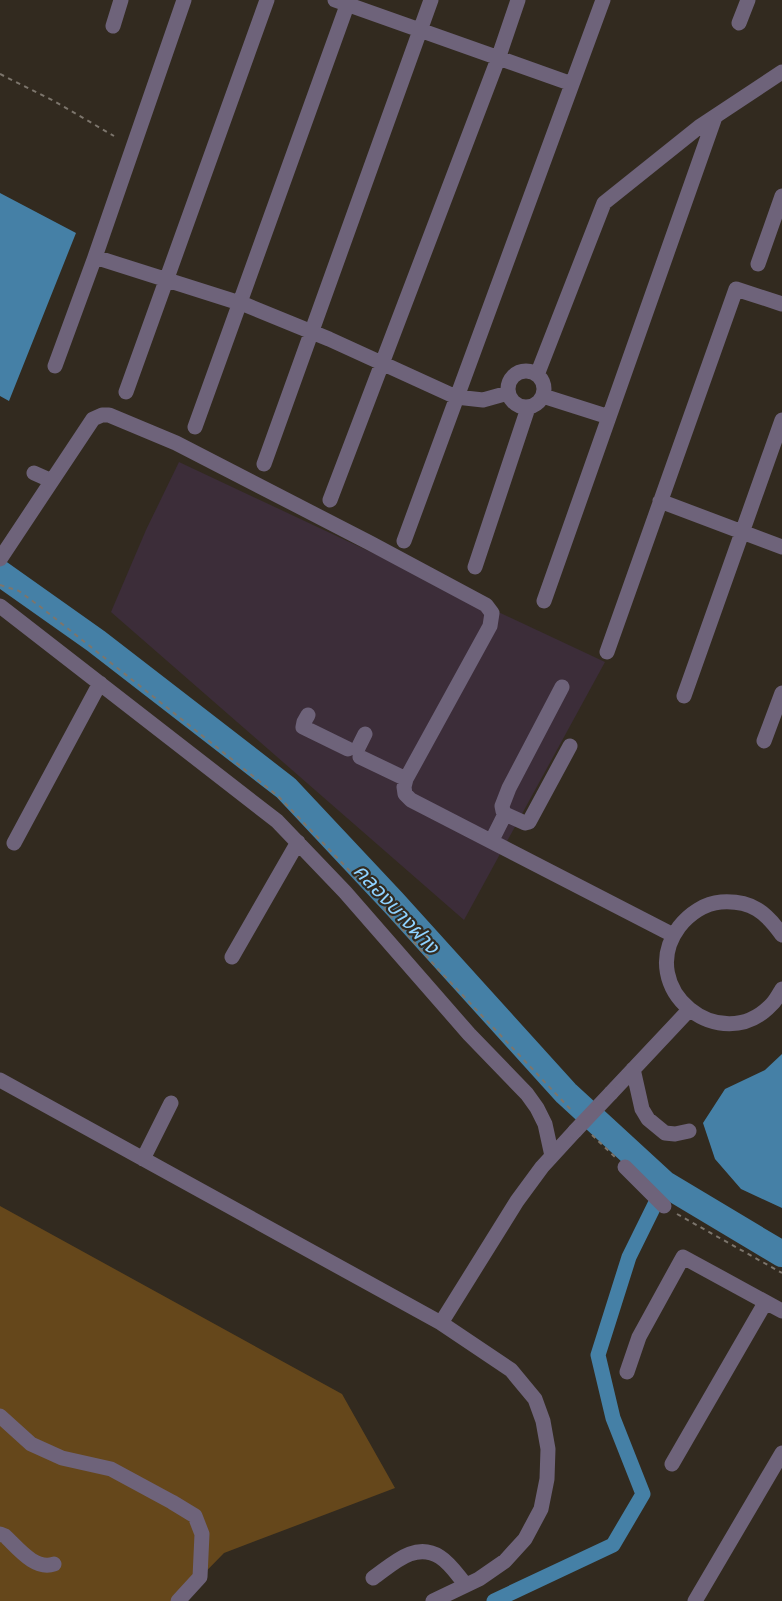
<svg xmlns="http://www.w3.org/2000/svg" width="782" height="1601" viewBox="0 0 782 1601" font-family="'Sofia Sans Condensed','Noto Sans Thai',sans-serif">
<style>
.education{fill:#3c2d39}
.green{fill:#65471b}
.water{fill:#4580a6}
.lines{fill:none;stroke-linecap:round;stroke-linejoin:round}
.canal{stroke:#4580a6;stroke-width:15}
.river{stroke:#4580a6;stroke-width:26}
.path{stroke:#7c756c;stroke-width:2;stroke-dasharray:4.5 4.5;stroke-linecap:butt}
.minor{stroke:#6e637a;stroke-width:15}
.minor-bridge{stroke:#6e637a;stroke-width:15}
.labels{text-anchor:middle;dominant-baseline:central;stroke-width:4.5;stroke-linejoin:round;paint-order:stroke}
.water-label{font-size:21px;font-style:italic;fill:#8fd2ff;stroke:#322a1f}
</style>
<rect width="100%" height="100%" fill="#322a1f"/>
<path class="education" d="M179,462L605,662L464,920L111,612L146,530Z"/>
<path class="green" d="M0,1206L342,1394L395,1488L224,1553L177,1601H0Z"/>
<path class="water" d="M0,193L76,233L9,401L0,396Z
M782,1054V1208L741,1189L715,1159L703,1123L725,1089L765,1070Z"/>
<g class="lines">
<path class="canal" d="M494,1601L613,1545L643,1494L613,1418L598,1355L629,1257L665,1184"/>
<path class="river" d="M0,573L96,641L286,788L393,902L566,1093L665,1184L782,1254"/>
<path class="path" d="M0,74L54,101L114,136
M0,585L19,591L42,608L278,796L368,890L437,968L573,1112
M592,1135L616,1158
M677,1214L782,1273"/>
<path class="minor" d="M184,0L95,257L246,305L329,339L456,397L483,400L508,393
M335,0L572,84
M739,23L748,0
M113,26L121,0
M758,264L782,196
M55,366L95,257
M508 389a18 18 0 1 1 36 0a18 18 0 1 1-36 0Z
M537,375L604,203L699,127L782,72
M126,392L267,0
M543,396L609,417
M195,427L349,0
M264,464L431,0
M34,473L52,481
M330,500L498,59L518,0
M660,501L782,547
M404,541L603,0
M0,559L93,419L102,415H109L176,443L370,543L486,605L492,613L490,626L406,779L404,787L405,794L411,800L673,935
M475,567L528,408
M544,601L715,117
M0,606L277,821L345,892L469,1034L527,1094L537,1108L545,1124L552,1156
M607,652L736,289L782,304
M684,696L782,420
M308,715L304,722L303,727L348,749
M764,741L782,693
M358,748L365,734
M360,757L406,779
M505,814L525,823L529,822L570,746
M492,840L505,814L503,811L502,806L509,788L562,687
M14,843L100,683
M782,935C766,912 751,900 721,902C705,903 689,914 679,927C634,988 721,1059 772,1004C776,1000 779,994 782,989
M232,957L298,842
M633,1069L642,1109L648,1119L665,1133L675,1134L689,1131
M0,1080L441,1323L511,1370L535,1399L543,1421L548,1449L547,1479L541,1509L525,1539L505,1561L479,1579L433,1601
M611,1093L689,1010
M143,1159L171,1103
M625,1167L664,1206
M441,1323L517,1201L542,1167L575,1131
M627,1372L639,1337L683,1257L782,1311
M0,1416L31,1444L62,1458L111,1469L172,1502L195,1516L202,1534L200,1577L178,1601
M672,1464L765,1303
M0,1534L5,1536C17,1547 35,1571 54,1564
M373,1578C393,1564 415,1541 440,1557C451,1564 458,1576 466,1585
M695,1601L782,1453"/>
<path class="minor-bridge" d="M575,1131L611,1093"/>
</g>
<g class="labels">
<g class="water-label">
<text transform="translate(396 909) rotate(47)">คลองบางฝาง</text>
</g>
</g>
</svg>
